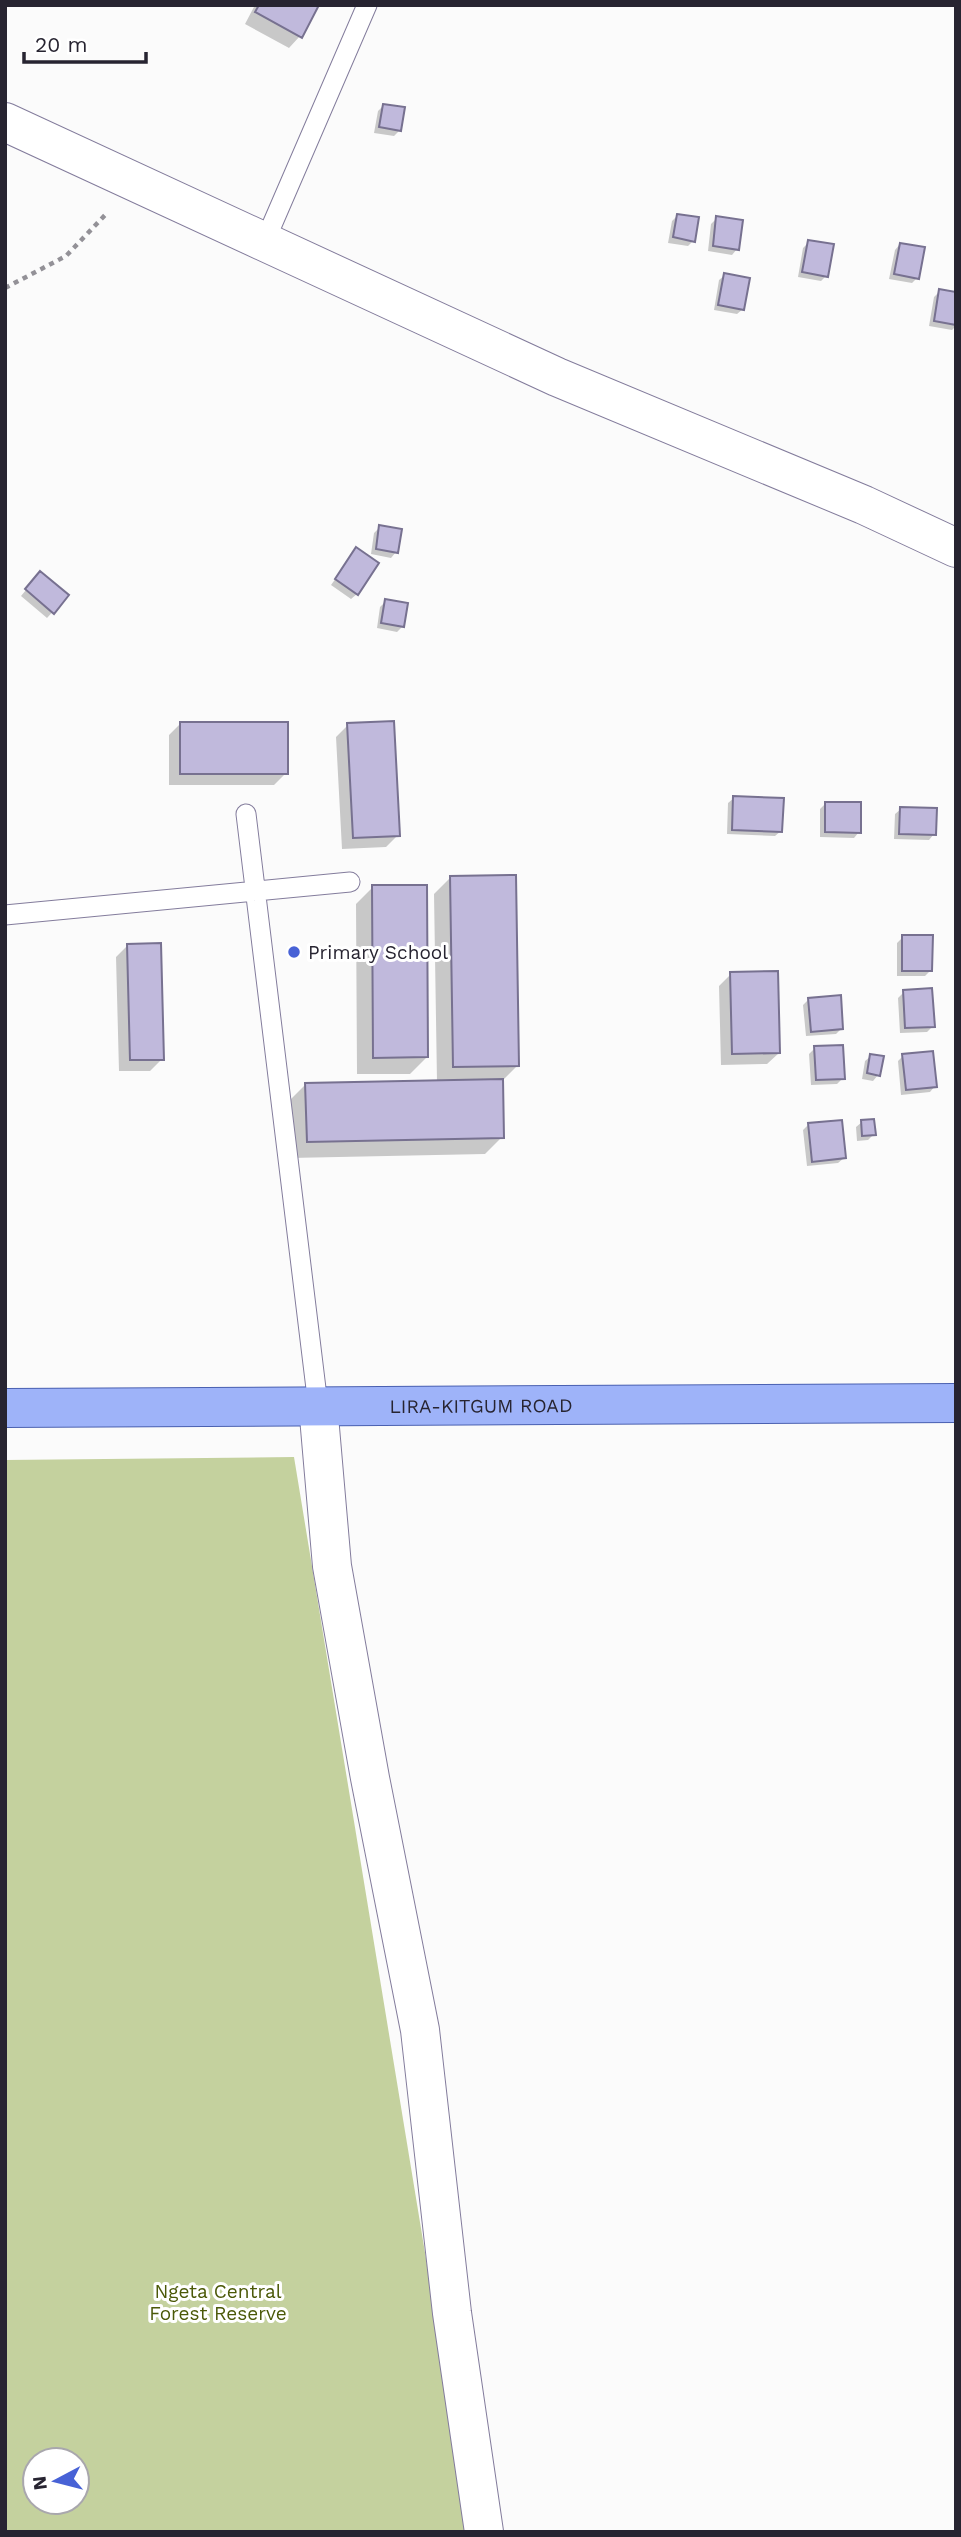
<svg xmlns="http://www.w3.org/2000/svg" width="961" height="2537" viewBox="0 0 961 2537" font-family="'Work Sans',sans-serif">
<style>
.forest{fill:#c4d19e;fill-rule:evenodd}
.shadow{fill:#0003}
.building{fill:#c0b9dc;stroke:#777190;stroke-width:2}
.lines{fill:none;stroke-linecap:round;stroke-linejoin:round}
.lane-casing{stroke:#837c9c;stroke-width:21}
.street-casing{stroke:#837c9c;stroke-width:40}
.secondary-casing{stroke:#837c9c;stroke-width:40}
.primary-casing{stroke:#4a60b0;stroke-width:40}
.path{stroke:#939197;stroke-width:4.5;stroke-dasharray:5 5;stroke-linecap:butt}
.lane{stroke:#fff;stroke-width:19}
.street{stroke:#fff;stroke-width:38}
.secondary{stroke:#fff;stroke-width:38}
.primary{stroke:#9eb3f9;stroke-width:38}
.poi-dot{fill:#4862d6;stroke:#fff;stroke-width:2.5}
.labels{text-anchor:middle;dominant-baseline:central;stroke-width:6;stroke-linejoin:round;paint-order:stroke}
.poi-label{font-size:19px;fill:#272431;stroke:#fff;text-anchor:start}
.street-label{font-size:19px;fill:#272431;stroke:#fff}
.park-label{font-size:19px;fill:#4b5908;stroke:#fff}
</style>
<rect width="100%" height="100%" fill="#fbfbfb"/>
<path class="forest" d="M294,1457L471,2532H5V1460ZM35,2460H77V2502H35Z"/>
<path class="shadow" d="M255,5H317L300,36L289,48L245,24Z
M383,106L400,130L394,136L374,133L378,111Z
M677,216L693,241L688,246L668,243L672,221Z
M717,218L737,249L732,255L708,251L711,224Z
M809,242L826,276L821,281L798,277L803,248Z
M900,244L917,278L912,283L889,279L895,250Z
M725,275L743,309L737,314L714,310L719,280Z
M940,291L956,294V326L952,330L929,326L934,297Z
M380,527L396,552L391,558L371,554L374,533Z
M356,550L357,594L351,599L331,585Z
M35,579L67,596L47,618L21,596Z
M386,601L403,626L397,632L377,628L380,607Z
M181,723L286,773L274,785H169V735Z
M348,725L398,835L386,847L342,849L336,737Z
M734,798L781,831L775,836L727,834L728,803Z
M826,803L859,832L854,838L820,837V809Z
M901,809L934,834L929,840L894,839L895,814Z
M450,878L518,1065L501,1082L502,1137L485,1154L290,1158L289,1101L306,1084L437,1082L434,894Z
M373,887L427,1057L410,1074H357L356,904Z
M903,937L931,970L925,976H897V943Z
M128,945L162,1059L150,1071H119L116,957Z
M731,974L779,1053L767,1064L721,1065L719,986Z
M904,992L933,1026L927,1032L900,1033L898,998Z
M809,999L842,1028L836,1034L806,1036L803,1005Z
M815,1048L843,1078L837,1084L811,1085L809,1054Z
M871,1056L878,1075L873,1081L862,1079L865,1061Z
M903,1056L935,1086L930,1092L901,1095L898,1061Z
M862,1122L874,1134L868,1140L857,1141L856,1127Z
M809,1124L844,1158L838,1163L807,1166L803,1130Z"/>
<path class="building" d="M259,5H319L302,38L255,12Z
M383,104L405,107L401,131L379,127Z
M677,214L699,217L695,242L673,237Z
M716,216L743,220L739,250L713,246Z
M808,240L834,244L828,277L802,272Z
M900,243L925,247L919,279L894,274Z
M724,273L750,278L744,310L718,305Z
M939,289L956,292V325L934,321Z
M379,525L402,529L398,553L376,549Z
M356,547L379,563L358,595L335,579Z
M40,571L69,595L54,614L25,589Z
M385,599L408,603L404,627L381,623Z
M394,721L400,836L353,838L347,723Z
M180,722H288V774H180Z
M733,796L784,798L782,832L732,830Z
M825,802H861V833L825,832Z
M900,807L937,808L936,835L899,834Z
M516,875L519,1066L453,1067L450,876Z
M372,885H427L428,1057L373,1058Z
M902,935H933L932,971H902Z
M161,943L164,1060H130L127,944Z
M778,971L780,1053L732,1054L730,972Z
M932,988L935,1027L905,1028L903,990Z
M841,995L843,1029L811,1032L808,998Z
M843,1045L845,1079L816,1080L814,1046Z
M933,1051L937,1087L906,1090L902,1054Z
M870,1054L884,1056L880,1076L867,1073Z
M503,1079L504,1138L307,1142L305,1083Z
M874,1119L876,1135L862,1136L861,1120Z
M842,1120L846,1158L812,1162L808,1123Z"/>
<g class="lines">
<defs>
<path id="lane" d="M265,241L367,5
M246,814L318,1405
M5,915L350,882"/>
<path id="street" d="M318,1405L332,1566L370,1778L420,2030L452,2313L484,2532"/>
<path id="secondary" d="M5,122L557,377L864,505L956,548"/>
<g id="primary">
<path id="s1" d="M5,1408L956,1403"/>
</g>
</defs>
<use href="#lane" class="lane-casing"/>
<use href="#street" class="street-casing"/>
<use href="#secondary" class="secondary-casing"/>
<use href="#primary" class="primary-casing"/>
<path class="path" d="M5,288L66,256L107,213"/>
<use href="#lane" class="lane"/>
<use href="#street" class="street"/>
<use href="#secondary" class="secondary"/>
<use href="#primary" class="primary"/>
</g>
<circle class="poi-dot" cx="294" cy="952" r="7"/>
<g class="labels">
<g class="poi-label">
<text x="308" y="952">Primary School</text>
</g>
<g class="street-label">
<text stroke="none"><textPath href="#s1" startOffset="476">LIRA-KITGUM ROAD</textPath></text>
</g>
<g class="park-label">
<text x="218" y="2291">Ngeta Central<tspan x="218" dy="22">Forest Reserve</tspan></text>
</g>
</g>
<rect width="961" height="2537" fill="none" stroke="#272431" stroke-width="14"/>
<g transform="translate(56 2481) rotate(263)"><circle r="33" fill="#ffffff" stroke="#a9a7ad" stroke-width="2"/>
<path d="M0-5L12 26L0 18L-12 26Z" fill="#4862d6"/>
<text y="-10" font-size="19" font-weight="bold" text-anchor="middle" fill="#272431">N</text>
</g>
<path d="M24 52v10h122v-10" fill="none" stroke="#272431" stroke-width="3.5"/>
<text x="35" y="52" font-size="21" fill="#272431" stroke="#ffffff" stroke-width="5" paint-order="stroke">20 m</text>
</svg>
